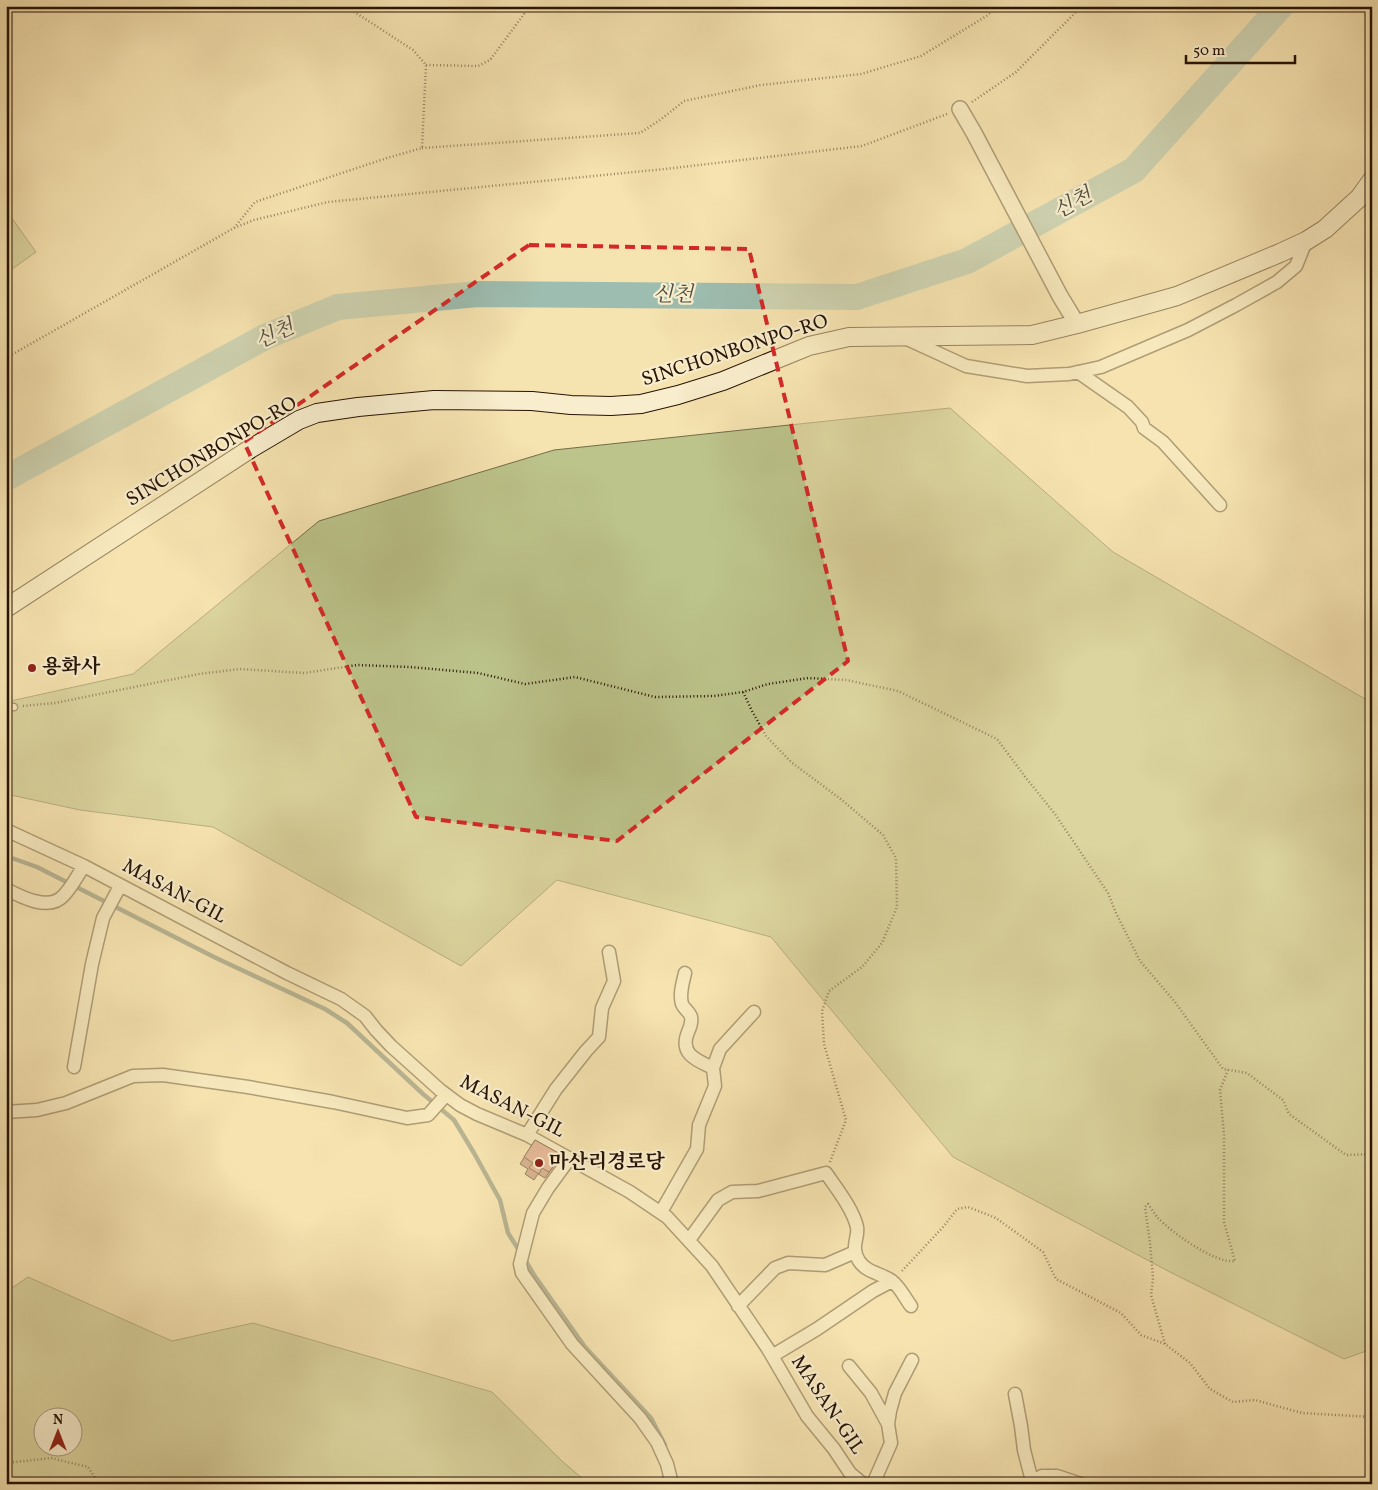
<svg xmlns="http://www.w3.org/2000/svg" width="1378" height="1490" viewBox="0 0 1378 1490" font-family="Vollkorn,'Noto Serif KR',serif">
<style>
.green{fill:#bcc48b;stroke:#726c48;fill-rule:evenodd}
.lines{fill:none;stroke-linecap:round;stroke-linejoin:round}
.stream{stroke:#6e796b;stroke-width:4.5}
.river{stroke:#9dbdb0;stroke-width:26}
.service-casing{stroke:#5a472f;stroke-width:9}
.minor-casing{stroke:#5a472f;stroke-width:15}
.tertiary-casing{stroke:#5a472f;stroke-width:18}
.secondary-casing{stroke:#271304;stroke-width:20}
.path{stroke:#271304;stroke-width:2.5;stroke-dasharray:1 2.5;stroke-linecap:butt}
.service{stroke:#f8edcc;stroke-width:6}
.minor{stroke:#f8edcc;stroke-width:12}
.tertiary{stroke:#f8edcc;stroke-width:15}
.secondary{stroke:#f8edcc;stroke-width:18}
.wall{fill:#b37368;stroke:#271304}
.building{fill:#d08679;stroke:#271304}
.marked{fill:none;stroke:#d62828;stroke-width:4;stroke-dasharray:10 6;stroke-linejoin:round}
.poi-dot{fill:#8f2418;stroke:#f8edcc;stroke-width:2}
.labels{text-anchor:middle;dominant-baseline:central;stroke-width:4.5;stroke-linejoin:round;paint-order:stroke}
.street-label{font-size:20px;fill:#271304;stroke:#f8edcc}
.poi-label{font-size:20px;font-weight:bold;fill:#271304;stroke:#f8edcc;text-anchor:start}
.water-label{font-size:21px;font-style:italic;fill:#504e40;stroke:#f8edcc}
</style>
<rect width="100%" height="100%" fill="#f5e3b0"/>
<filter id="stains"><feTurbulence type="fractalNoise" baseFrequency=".004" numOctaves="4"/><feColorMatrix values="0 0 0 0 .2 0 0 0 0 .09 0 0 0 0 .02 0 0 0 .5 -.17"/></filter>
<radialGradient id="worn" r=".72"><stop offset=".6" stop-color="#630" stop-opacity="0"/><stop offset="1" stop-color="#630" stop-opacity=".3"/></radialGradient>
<path class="green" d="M6,210L36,252L8,272L6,269Z
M950,408L1113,552L1372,703V1349L1344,1359L1168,1271L953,1157L771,937L557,880L461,966L213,827L80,810L6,794V702L133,674L319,521L554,450Z
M28,1277L172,1341L253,1323L492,1392L563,1462L589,1484H6V1292ZM42,1418H72V1448H42Z"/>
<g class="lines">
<path class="stream" d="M6,856L37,867L214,957L325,1009L347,1023L423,1094L454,1120L474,1153L500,1200L508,1233L520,1252
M524,1258L534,1275L585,1347L651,1418L665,1445"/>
<path class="river" d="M6,478L265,337L338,307L478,294L857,297L967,261L1134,170L1281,6"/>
<defs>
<path id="service" d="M6,708L14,707"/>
<path id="minor" d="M905,338L966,366L1027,376L1069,374L1101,367L1188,330L1236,305L1277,282L1296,266L1306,241
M1078,372L1128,407L1142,422L1144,428L1163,442L1220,505
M6,830L84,866L287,973L341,999L365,1016L376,1030L391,1046L440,1090L460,1105L477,1114L527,1135L630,1192L667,1217L712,1266L768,1349L807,1416L834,1449L850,1473L863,1484
M6,889C21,897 50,912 64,895C72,887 77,876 84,866
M685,973C683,982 679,994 682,1004C684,1009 690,1012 691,1017C692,1022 690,1028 688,1032C679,1054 696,1060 713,1068
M74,1067L92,964L103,918L120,886
M6,1112L37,1110L66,1103L133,1076L163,1075L248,1087L333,1102L407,1118L428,1115L446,1095
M527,1135L556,1089L586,1051L599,1037L602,1008L614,981L609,952
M570,1158L548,1188L533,1213L520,1264L522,1273L572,1344L640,1418L657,1442L667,1464L672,1484
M661,1212L697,1149L699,1125L715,1086L713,1068L720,1049L754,1012
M689,1240L718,1200L732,1192L758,1191L826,1173C836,1188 853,1209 857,1227C859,1238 850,1246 859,1261C867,1273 881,1273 892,1281C900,1287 905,1298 911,1306
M738,1306L775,1268L788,1263L825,1265L855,1252
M772,1356L817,1329L873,1291L892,1281
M849,1366L871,1393L888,1424
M1015,1394L1021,1426L1024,1450L1032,1481
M873,1484L891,1443L888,1424L890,1411L895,1393L912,1360
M1028,1484L1042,1476H1057L1081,1484"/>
<path id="tertiary" d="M960,109L974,133L1060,296L1077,324"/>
<path id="secondary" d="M6,608L250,449L299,420L317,413L358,407L434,400L532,401L571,405L611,406L641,404L678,395L723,381L809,346L849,337L1032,335L1077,324L1177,296L1280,253L1306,241L1325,229L1359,198L1372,180"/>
</defs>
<use href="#service" class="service-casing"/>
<use href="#minor" class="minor-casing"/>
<use href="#tertiary" class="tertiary-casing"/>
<use href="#secondary" class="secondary-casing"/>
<path class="path" d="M426,65L478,66L490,60L530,6
M972,102L1016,72L1082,6
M422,148L640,133L660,120L684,101L761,85L861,74L921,56L988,15L996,6
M234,228L254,220L328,202L665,169L862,146L947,114
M6,358L234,228L255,202L387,158L422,148L426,65L413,50L353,11L342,6
M743,692L752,711L766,736L791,762L842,800L883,835L896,858L897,907L882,943L862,967L829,991L822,1011L824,1044L846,1120L830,1162
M23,706L55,703L199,674L240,669L304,673L357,665L410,667L478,673L525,684L575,677L655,697L714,696L743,692L768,684L808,678L846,680L898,691L997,739L1026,778L1055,814L1108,893L1116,913L1140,961L1175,1002L1223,1069L1247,1073L1283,1100L1289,1114L1346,1155L1372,1154
M902,1271L944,1226L957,1209L968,1207L996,1218L1043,1252L1056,1279L1121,1313L1141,1335L1165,1344L1190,1363L1210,1389L1233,1402L1255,1400L1302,1413L1372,1417
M1165,1344L1151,1295L1153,1278L1150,1243L1145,1207L1148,1204C1151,1208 1154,1213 1157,1217C1171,1232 1215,1264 1235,1261L1224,1222V1135L1220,1090L1228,1070
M6,1463L51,1458L88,1467L99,1484"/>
<use href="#service" class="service"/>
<use href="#minor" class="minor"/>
<use href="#tertiary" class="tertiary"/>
<use href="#secondary" class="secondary"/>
</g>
<path class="wall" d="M535,1140L562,1155L545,1178L538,1174L534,1180L525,1174L528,1169L520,1164Z"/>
<path class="building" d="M535,1140L562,1155L549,1172L542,1168L539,1174L529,1168L533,1163L524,1157Z"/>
<path d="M0 0H1378V1490H0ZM529,245L749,249L848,661L617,841L416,817L244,442Z" fill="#f5e3b0" fill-opacity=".55" fill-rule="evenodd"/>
<path class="marked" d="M529,245L749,249L848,661L617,841L416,817L244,442Z"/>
<g class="poi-dot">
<circle cx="32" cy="668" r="5"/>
<circle cx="539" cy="1163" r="5"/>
</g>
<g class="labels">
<g class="street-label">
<text transform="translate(735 351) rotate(-18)">SINCHONBONPO-RO</text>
<text transform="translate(212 452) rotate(-31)">SINCHONBONPO-RO</text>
<text transform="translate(174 892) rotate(28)">MASAN-GIL</text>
<text transform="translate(512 1107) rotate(27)">MASAN-GIL</text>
<text transform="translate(827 1405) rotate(56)">MASAN-GIL</text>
</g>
<g class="poi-label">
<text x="42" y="668">용화사</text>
<text x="549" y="1163">마산리경로당</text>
</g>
<g class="water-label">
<text transform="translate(1073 204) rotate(-29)">신천</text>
<text x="673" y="295">신천</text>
<text transform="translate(275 335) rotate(-25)">신천</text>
</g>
</g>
<rect width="1378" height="1490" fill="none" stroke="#f5e3b0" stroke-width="25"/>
<rect x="8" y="8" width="1363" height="1475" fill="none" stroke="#271304" stroke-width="2.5"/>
<rect x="12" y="12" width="1353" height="1465" fill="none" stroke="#271304"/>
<g transform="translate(58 1432)"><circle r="24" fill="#f8edcc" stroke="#a4967c"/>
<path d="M0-4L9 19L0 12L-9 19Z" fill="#8f2418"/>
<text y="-8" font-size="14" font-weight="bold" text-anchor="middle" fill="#271304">N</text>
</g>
<path d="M1186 55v8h109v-8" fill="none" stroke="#271304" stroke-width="2.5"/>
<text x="1193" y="55" font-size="15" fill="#271304" stroke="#f8edcc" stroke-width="4" paint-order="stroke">50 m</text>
<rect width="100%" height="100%" filter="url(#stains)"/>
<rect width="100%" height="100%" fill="url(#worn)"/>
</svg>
